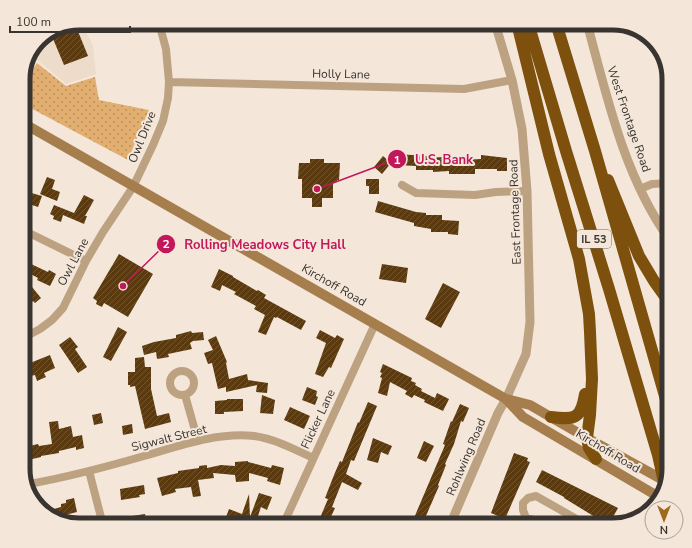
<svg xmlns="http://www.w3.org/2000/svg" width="692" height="548" viewBox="0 0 692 548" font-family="'Nunito Sans',sans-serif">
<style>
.built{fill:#eddcc9}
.grass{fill:url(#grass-dots)}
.building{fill:url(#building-hatch)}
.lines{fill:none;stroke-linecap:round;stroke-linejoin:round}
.minor{stroke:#bda282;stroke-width:8}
.tertiary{stroke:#bda282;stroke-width:9}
.secondary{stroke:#a67e4d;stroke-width:10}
.motorway{stroke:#7d510d;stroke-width:12}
.labels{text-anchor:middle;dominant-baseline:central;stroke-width:4;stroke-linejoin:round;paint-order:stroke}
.shield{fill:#f4e7da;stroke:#716a62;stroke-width:1}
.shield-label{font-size:11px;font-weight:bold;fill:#39342f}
.street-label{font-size:12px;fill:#39342f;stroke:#f4e7da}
.rim{fill:none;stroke:#39342f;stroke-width:5}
.leader{fill:none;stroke:#c2185b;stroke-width:1.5}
.callout-dot{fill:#c2185b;stroke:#f4e7da;stroke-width:1.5}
.mark-label{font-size:12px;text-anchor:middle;font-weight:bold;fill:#fff}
.callout-label{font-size:13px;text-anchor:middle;font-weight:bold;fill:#c2185b;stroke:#f4e7da;stroke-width:4;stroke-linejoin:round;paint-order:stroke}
</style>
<defs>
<pattern id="grass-dots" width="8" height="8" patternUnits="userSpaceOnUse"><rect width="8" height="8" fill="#e3af71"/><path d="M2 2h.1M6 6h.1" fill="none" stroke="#b98f5d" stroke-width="1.8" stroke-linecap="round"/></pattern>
<pattern id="building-hatch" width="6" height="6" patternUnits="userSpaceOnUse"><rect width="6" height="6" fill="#5a3a0e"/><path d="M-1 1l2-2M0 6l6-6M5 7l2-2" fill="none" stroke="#6f5532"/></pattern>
</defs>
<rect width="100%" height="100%" fill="#f4e7da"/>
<path class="built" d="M79,23H82L93,46L96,74L66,84L35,58L23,79V75L42,37Z"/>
<path class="grass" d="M37,63L66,86L95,77L99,100L149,110L128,160L23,104V85Z"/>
<path class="building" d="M75,24L88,56L64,65L51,34Z
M397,154L427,156V158L459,156V160L481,159V155L507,158V171H497V169H475V174H449V171L433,172V170H416V166L397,165Z
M383,156L391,163L382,174L374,167Z
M310,159H324V163H340L339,180H337V182H333V198H322V207H312V198H302V179H298L299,163H310Z
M47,177L55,180L52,189L60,192L57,201L40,194Z
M366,179H379V194H369V186H366Z
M28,192L42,196L38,207L32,205L31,208L24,205Z
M84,195L94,200L85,216H87L84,224L63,215L61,222L53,219L54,216L50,214L54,205L74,213Z
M378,201L416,212L426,213V215H442V220L459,221L458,235L448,234V232H431V229L414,226V223L375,212Z
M119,254L153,274L128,317L104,303L102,307L96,304L97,301L93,298Z
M31,264L48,272L49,270L56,274L50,286L37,280L38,278L27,272Z
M382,264L408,268L406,283L379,279Z
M219,269L233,276V277L257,291L258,290L266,295L264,298L306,321L301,330L277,317L276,318L274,317L266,335L258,332L265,315L254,309L256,306L234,294L236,292L222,285L220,291L211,287Z
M443,283L460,292L441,328L425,319Z
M32,287L41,298L35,303L33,301L23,310V295Z
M118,327L127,332L111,361L103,357Z
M320,330L335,338L337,335L344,339L331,368L329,367L323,377L315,374L326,343L316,338Z
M191,331L192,333L203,332L204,340L193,341L190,343L192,349L168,354L169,357L157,359L156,352L144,355L142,346L154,342L176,338V335Z
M216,336L227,362L226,363L229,379L247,374L248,380L268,383L267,393L256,392L257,385L226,392V387L218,389L212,363L208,364L204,353L213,350L208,340Z
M70,337L78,347L75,349L87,367L78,373L59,345Z
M50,355L55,368L44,373L46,377L37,381L35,375L23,378V367L31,365L30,363Z
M144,357L145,367H151V389L157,416L169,413L171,422L145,429L135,386L130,387V385H128V372H135V358Z
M383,364L412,378L411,381L416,383L415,385L422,389L421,391L435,398L437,393L449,399L443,411L424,402L425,400L414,395L412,398L405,394L407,391L390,382L387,396L378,393L382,378L380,377L382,373L380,372Z
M307,387L317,391L316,396L318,397L315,405L302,400Z
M262,395L275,400L273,414L260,413Z
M227,399H243V411L224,412V414H215V401L227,400Z
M368,402L377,406L354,461L351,460L346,474L362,483L358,490L342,482L332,507L335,508L330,519L344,523V525H317L328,499L325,498L334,475L340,461L342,462L358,422L359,423Z
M460,404L469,408L463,422L461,421L454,444L445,464L446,465L438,485L439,486L422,525H411L445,445L443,444L451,421L452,422Z
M290,407L310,416L304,429L284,420Z
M101,413L103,423L94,425L92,415Z
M58,421L59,429L71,426L73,437L82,435L84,448L76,450V447L59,451V453L41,456V457L28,460L25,447L38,444L39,446L52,444L49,422Z
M132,424L133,433L123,435L122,426Z
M373,438L392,446L388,455L381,452L378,463L367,460Z
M424,441L434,446L426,462L417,458Z
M514,453L528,458L527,461L530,462L505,519L491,513Z
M248,461V462L271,468L272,465L284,468L280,485L267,481L268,478L249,473V481L236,482L235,475L213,473L214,478L198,480L201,496L193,497L191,487L175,489L176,492L162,496L157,478L178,473V471L199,468V466L207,465V468L221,465L235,466V462Z
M542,470L618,508L611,521L608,519L606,522L595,517L564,498V497L536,482Z
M144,485L145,494L139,495L140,497L121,500L120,489Z
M259,493L272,497L267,510L261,507L255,525H245L226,517L229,509L242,514L249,494L250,517Z
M74,498L77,512L57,517L43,512L61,507V504L66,503V500Z
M145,514L147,525L133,524L132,516Z"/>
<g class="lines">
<path class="minor" d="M169,82L464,89L512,80
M402,185L416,193L475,195L496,192L527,191
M640,189L652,184L669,183
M23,230L86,261
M23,338L40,329L52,320L63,308L86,261L103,232L133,187L153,145L163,121L168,98L169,82L166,49L159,23
M170 383a12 12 0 1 1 24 0a12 12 0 1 1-24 0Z
M185,395L198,441
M89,471L103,525
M29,484C68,477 106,467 144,456C179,446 217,432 254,436C275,439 294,449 313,458
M283,525L375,324
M570,525L538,521L526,518L523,510V503L528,498L536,496L587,525"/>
<path class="tertiary" d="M587,23C607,97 624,176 669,239
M450,525L498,413L506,399L526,354L530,322L527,191L522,129L512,80L495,23"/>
<path class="secondary" d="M23,123L506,399L530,405L587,438L665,481
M506,399L523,417L659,497"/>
<path class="motorway" d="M517,23L549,154L579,259L589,314L590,332L592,379L590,415L587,438L589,448L596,459
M528,23L566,151L609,289L658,455L664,482
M556,23L595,151L669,410
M608,180L639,256L654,281L669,302
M551,417C575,420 581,419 585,394"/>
</g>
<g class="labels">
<rect class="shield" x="577" y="230" width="34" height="18" rx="3"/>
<g class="shield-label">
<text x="594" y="239">IL 53</text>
</g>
<g class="street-label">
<text transform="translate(341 74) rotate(1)">Holly Lane</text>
<text transform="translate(629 119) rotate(71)">West Frontage Road</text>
<text transform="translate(142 137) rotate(-68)">Owl Drive</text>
<text transform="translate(515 212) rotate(-92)">East Frontage Road</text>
<text transform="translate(73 262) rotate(-62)">Owl Lane</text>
<text transform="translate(334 285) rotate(30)">Kirchoff Road</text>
<text transform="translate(318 419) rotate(-65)">Flicker Lane</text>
<text transform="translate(169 438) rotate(-14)">Sigwalt Street</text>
<text transform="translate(608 451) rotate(31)">Kirchoff Road</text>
<text transform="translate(466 457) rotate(-67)">Rohlwing Road</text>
</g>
</g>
<path d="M0 0H692V548H0ZM79 30H613A49 49 0 0 1 662 79V469A49 49 0 0 1 613 518H79A49 49 0 0 1 30 469V79A49 49 0 0 1 79 30Z" fill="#f4e7da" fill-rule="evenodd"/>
<path class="rim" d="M79 30H613A49 49 0 0 1 662 79V469A49 49 0 0 1 613 518H79A49 49 0 0 1 30 469V79A49 49 0 0 1 79 30Z"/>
<path class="leader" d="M317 189L397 159M123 286L166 244"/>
<g class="callout-dot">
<circle cx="317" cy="189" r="4"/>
<circle cx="123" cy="286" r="4"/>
<circle cx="397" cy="159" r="10"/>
<circle cx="166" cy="244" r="10"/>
</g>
<g class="mark-label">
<text x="397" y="164">1</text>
<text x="166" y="248">2</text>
</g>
<g class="callout-label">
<text x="444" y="164">U.S. Bank</text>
<text x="265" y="249">Rolling Meadows City Hall</text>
</g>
<g transform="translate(664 520) rotate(180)"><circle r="19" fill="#f4e7da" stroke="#a99f96"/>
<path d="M0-3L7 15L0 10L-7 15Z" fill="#9d6921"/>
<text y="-6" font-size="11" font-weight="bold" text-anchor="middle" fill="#39342f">N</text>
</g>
<path d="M10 26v6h120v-6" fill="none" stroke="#39342f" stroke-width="2"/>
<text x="16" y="26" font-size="12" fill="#39342f" stroke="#f4e7da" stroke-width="3" paint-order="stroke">100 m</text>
</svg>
